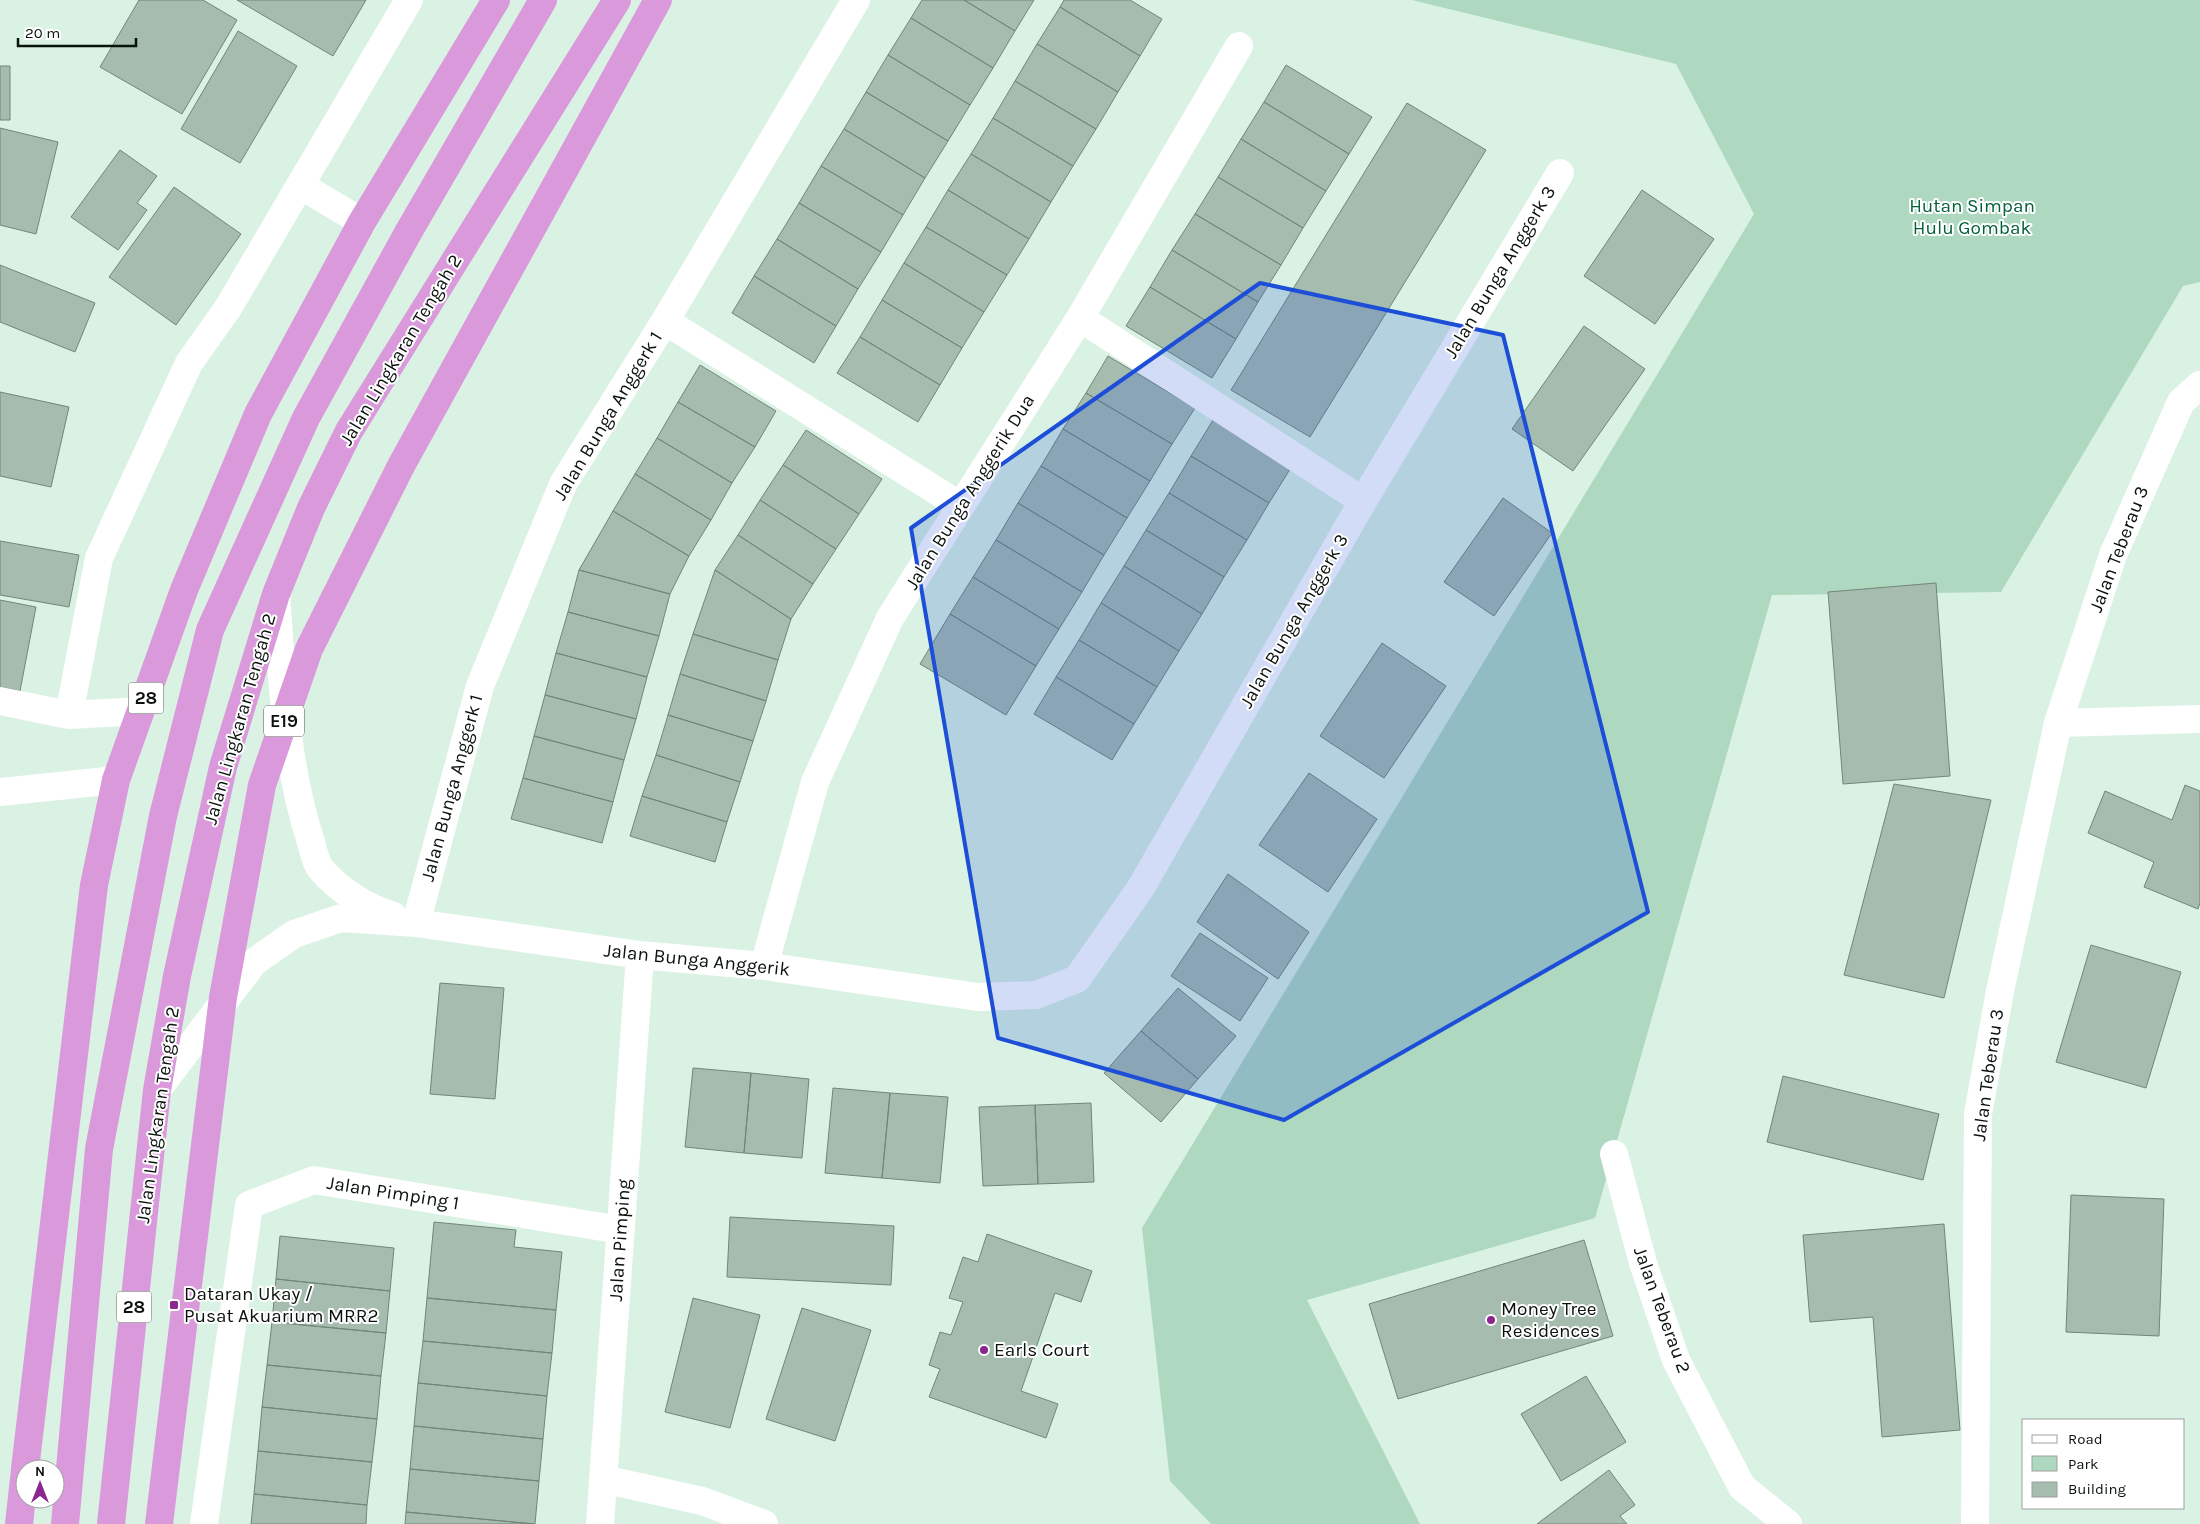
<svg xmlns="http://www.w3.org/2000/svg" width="2200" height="1524" viewBox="0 0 2200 1524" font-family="Karla,sans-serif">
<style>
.green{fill:#aed8bf}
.building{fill:#a5bcae;stroke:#718679}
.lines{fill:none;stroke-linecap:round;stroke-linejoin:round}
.minor{stroke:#fff;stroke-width:28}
.highway{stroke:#da99da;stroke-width:28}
.marked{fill:#1d4ed8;fill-opacity:0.2;stroke:#1d4ed8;stroke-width:4;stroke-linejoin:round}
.poi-dot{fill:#8a268d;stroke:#fff;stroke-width:2}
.labels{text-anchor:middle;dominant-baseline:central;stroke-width:4;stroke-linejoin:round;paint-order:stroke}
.shield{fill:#fff;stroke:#545956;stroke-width:1}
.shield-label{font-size:18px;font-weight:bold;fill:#0a120d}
.park-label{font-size:19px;fill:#05603c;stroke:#fff}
.street-label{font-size:19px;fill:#0a120d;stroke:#fff}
.poi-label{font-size:19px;fill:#0a120d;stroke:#fff;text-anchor:start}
</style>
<rect width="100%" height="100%" fill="#daf2e3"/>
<path class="green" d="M1412,0H2200V282L2183,286L2001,592L1772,595L1595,1218L1307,1300L1420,1524H1211L1170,1481L1142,1228L1754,214L1676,64Z"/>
<path class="building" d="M139,0H203L237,20L182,114L100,67Z
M237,0H366L333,56Z
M922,0H964L1015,31L993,68L911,18Z
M964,0H1034L1015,31Z
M1064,0H1130L1162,19L1140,56L1060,7Z
M1060,7L1140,56L1118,92L1037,44Z
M911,18L993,68L970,105L888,55Z
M238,31L297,66L240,163L181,129Z
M1037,44L1118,92L1096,129L1015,81Z
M888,55L970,105L948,141L866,92Z
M1286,65L1372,117L1349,154L1264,102Z
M0,66H10V120H0Z
M1015,81L1096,129L1073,166L993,118Z
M866,92L948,141L925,178L844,129Z
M1264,102L1349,154L1326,191L1241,139Z
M1407,103L1486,150L1310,437L1231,390Z
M993,118L1073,166L1051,202L971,154Z
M0,128L58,142L36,234L0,225Z
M844,129L925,178L903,215L821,166Z
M1241,139L1326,191L1303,228L1218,177Z
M120,150L157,176L137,203L147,210L118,250L71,217Z
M971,154L1051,202L1029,239L948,190Z
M821,166L903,215L881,252L799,203Z
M1218,177L1303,228L1281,265L1195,214Z
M174,187L241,234L176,325L109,277Z
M948,190L1029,239L1007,275L926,227Z
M1642,190L1714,239L1655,324L1584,276Z
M799,203L881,252L858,289L777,239Z
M1195,214L1281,265L1258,302L1172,250Z
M926,227L1007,275L984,312L904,263Z
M777,239L858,289L836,326L754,276Z
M1172,250L1258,302L1236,339L1150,287Z
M904,263L984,312L962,348L882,300Z
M0,265L95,303L75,352L0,322Z
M754,276L836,326L814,363L732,313Z
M1150,287L1236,339L1212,378L1126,326Z
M882,300L962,348L940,385L860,337Z
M1584,326L1645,369L1573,471L1512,429Z
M860,337L940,385L918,422L837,373Z
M1108,356L1195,408L1172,444L1086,393Z
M700,365L776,411L755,447L678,402Z
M0,392L69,407L51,487L0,476Z
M1086,393L1172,444L1150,481L1063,429Z
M678,402L755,447L732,483L657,438Z
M1213,420L1292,466L1269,503L1191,456Z
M1063,429L1150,481L1127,518L1041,466Z
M806,430L882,479L859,514L783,465Z
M657,438L732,483L711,520L635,474Z
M1191,456L1269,503L1247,540L1169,493Z
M783,465L859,514L836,549L760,500Z
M1041,466L1127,518L1104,555L1018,503Z
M635,474L711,520L689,556L613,511Z
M1169,493L1247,540L1224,577L1146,530Z
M1503,498L1552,533L1494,616L1444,582Z
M760,500L836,549L813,584L738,535Z
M1018,503L1104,555L1082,592L996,540Z
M613,511L689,556L670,594L579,570Z
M1146,530L1224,577L1202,614L1124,566Z
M738,535L813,584L791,619L715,570Z
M996,540L1082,592L1059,629L973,577Z
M0,541L79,555L69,607L0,595Z
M1124,566L1202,614L1179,651L1101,603Z
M579,570L670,594L659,636L568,612Z
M715,570L791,619L778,660L693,634Z
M973,577L1059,629L1036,666L950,614Z
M1936,583L1950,776L1843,784L1828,592Z
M0,600L36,607L20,691L0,687Z
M1101,603L1179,651L1157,687L1079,640Z
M568,612L659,636L647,677L556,653Z
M950,614L1036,666L1006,715L920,664Z
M693,634L778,660L766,701L680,674Z
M1079,640L1157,687L1134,724L1056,677Z
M1382,643L1446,686L1384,778L1320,736Z
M556,653L647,677L636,719L545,695Z
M680,674L766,701L753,741L668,715Z
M1056,677L1134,724L1112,760L1034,714Z
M545,695L636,719L624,760L534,736Z
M668,715L753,741L740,782L656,755Z
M534,736L624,760L613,802L523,778Z
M656,755L740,782L727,822L642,796Z
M1309,773L1377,819L1328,892L1259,845Z
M523,778L613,802L602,843L511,819Z
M1894,784L1991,800L1944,998L1844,975Z
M2185,785L2200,791V903L2198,909L2144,887L2154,862L2088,833L2105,791L2172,820Z
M642,796L727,822L715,862L630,836Z
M1228,874L1309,932L1278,979L1197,922Z
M1200,933L1268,978L1240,1021L1171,976Z
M2091,945L2181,972L2146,1088L2056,1062Z
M440,983L504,988L495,1099L430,1094Z
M1178,988L1236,1036L1198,1079L1141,1031Z
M1141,1031L1198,1079L1161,1122L1104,1073Z
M693,1068L751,1073L744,1153L685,1147Z
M751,1073L809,1079L802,1158L744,1153Z
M1783,1076L1939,1114L1923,1180L1767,1142Z
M833,1088L890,1093L882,1178L825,1173Z
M890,1093L948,1097L940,1183L882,1178Z
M1091,1103L1094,1182L1038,1184L1035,1105Z
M1035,1105L1038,1184L983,1186L979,1107Z
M2071,1195L2164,1199L2159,1336L2066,1332Z
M730,1217L894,1226L891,1285L727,1277Z
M434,1222L516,1230L514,1247L562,1252L556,1310L427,1298Z
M1944,1224L1960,1430L1882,1437L1873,1317L1810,1322L1803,1235Z
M987,1234L1092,1271L1081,1302L1055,1293L1021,1391L1058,1404L1046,1438L929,1397L940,1369L929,1365L940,1332L951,1335L963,1302L949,1298L963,1257L978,1262Z
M280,1236L394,1248L390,1291L276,1279Z
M1584,1240L1613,1336L1398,1399L1369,1304Z
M276,1279L390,1291L386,1333L272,1322Z
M427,1298L556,1310L552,1353L423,1341Z
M693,1298L760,1315L730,1428L665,1412Z
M802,1308L871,1330L835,1441L766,1419Z
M272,1322L386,1333L381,1376L267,1365Z
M423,1341L552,1353L547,1396L418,1383Z
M267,1365L381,1376L377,1419L262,1407Z
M1586,1376L1626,1442L1561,1481L1521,1414Z
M418,1383L547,1396L543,1439L414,1426Z
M262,1407L377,1419L372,1462L258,1451Z
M414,1426L543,1439L539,1481L410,1469Z
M258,1451L372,1462L367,1505L254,1494Z
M410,1469L539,1481L535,1524L406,1512Z
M1609,1470L1635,1505L1620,1516L1627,1524H1537Z
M254,1494L367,1505L366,1524H251Z
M406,1512L534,1524H405Z"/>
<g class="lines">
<path class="minor" d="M300,185L362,222
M1080,318L1363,501
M665,321L961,506
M276,594C282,676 285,761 310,839C313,848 315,861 320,868C338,890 367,908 393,916
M0,701L69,715L141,711
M69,715L99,558L189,363L228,308L409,0
M2058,723L2200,719
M0,792L116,780
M416,923L480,686L563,484L665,321L856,0
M764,966L815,782L890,618L1080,318L1239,46
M157,1090L254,962L294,934L341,918L416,923L640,955L764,966L978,997L1036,995L1077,979L1140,889L1363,501L1560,173
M1614,1154L1643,1263L1676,1360L1742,1487L1788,1524
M603,1479L702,1501L764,1524
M204,1524L249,1205L314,1180L621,1230
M600,1524L640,955
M1975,1524L1978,1114L2000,991L2058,723L2113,555L2181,402L2200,385"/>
<path class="highway" d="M25,1469L94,885L116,780L184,590L258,414L362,222L496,0
M19,1524L25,1470
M65,1524L99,1149L163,816L210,630L306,418L409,231L543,0
M111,1524L157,1090L177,976L223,767L276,594L311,508L349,431L617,0
M159,1524L223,997L262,785L309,649L402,464L658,0"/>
</g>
<path class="marked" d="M1260,283L1503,335L1648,912L1284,1120L998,1038L911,528Z"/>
<g class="poi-dot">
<rect x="169" y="1300" width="10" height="10" rx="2.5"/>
<circle cx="1491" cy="1320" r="5"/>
<circle cx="984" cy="1350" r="5"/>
</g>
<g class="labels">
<g class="shield">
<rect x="128.5" y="682.5" width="35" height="31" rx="4"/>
<rect x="264" y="705.5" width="40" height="31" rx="4"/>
<rect x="116.5" y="1291.5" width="35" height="31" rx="4"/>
</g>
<g class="shield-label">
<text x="146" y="698">28</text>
<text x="284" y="721">E19</text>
<text x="134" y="1307">28</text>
</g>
<g class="park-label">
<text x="1972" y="206">Hutan Simpan<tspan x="1972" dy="22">Hulu Gombak</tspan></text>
</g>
<g class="street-label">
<text transform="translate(1500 272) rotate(-59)">Jalan Bunga Anggerk 3</text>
<text transform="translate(401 350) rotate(-59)">Jalan Lingkaran Tengah 2</text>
<text transform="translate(608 416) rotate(-59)">Jalan Bunga Anggerk 1</text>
<text transform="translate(970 492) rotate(-58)">Jalan Bunga Anggerik Dua</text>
<text transform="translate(2119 549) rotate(-69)">Jalan Teberau 3</text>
<text transform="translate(1294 621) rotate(-60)">Jalan Bunga Anggerk 3</text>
<text transform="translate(240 719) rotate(-74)">Jalan Lingkaran Tengah 2</text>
<text transform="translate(452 788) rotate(-75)">Jalan Bunga Anggerk 1</text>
<text transform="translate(697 960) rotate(6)">Jalan Bunga Anggerik</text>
<text transform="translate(1988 1075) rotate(-82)">Jalan Teberau 3</text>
<text transform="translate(158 1115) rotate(-82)">Jalan Lingkaran Tengah 2</text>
<text transform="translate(393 1193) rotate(9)">Jalan Pimping 1</text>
<text transform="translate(620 1240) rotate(-86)">Jalan Pimping</text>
<text transform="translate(1662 1310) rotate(70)">Jalan Teberau 2</text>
</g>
<g class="poi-label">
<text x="184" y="1294">Dataran Ukay /<tspan x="184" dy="22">Pusat Akuarium MRR2</tspan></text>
<text x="1501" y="1309">Money Tree<tspan x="1501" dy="22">Residences</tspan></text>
<text x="994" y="1350">Earls Court</text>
</g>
</g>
<rect x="2022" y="1419" width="162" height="90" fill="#ffffff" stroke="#9da09e"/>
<rect x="2032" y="1435" width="25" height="8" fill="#ffffff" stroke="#9da09e"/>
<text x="2068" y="1444" font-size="15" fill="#0a120d">Road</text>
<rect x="2032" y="1456" width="25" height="15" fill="#aed8bf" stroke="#9da09e"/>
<text x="2068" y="1469" font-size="15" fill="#0a120d">Park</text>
<rect x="2032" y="1482" width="25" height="15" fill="#a5bcae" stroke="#9da09e"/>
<text x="2068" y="1494" font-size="15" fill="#0a120d">Building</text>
<g transform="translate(40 1484)"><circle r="24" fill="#ffffff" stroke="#9da09e"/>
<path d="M0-4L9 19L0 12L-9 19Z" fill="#8a268d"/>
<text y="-8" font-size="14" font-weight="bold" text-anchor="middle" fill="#0a120d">N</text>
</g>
<path d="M18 38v8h118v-8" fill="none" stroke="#0a120d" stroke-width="2.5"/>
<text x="25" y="38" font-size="15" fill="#0a120d" stroke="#ffffff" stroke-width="4" paint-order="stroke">20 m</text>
</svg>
